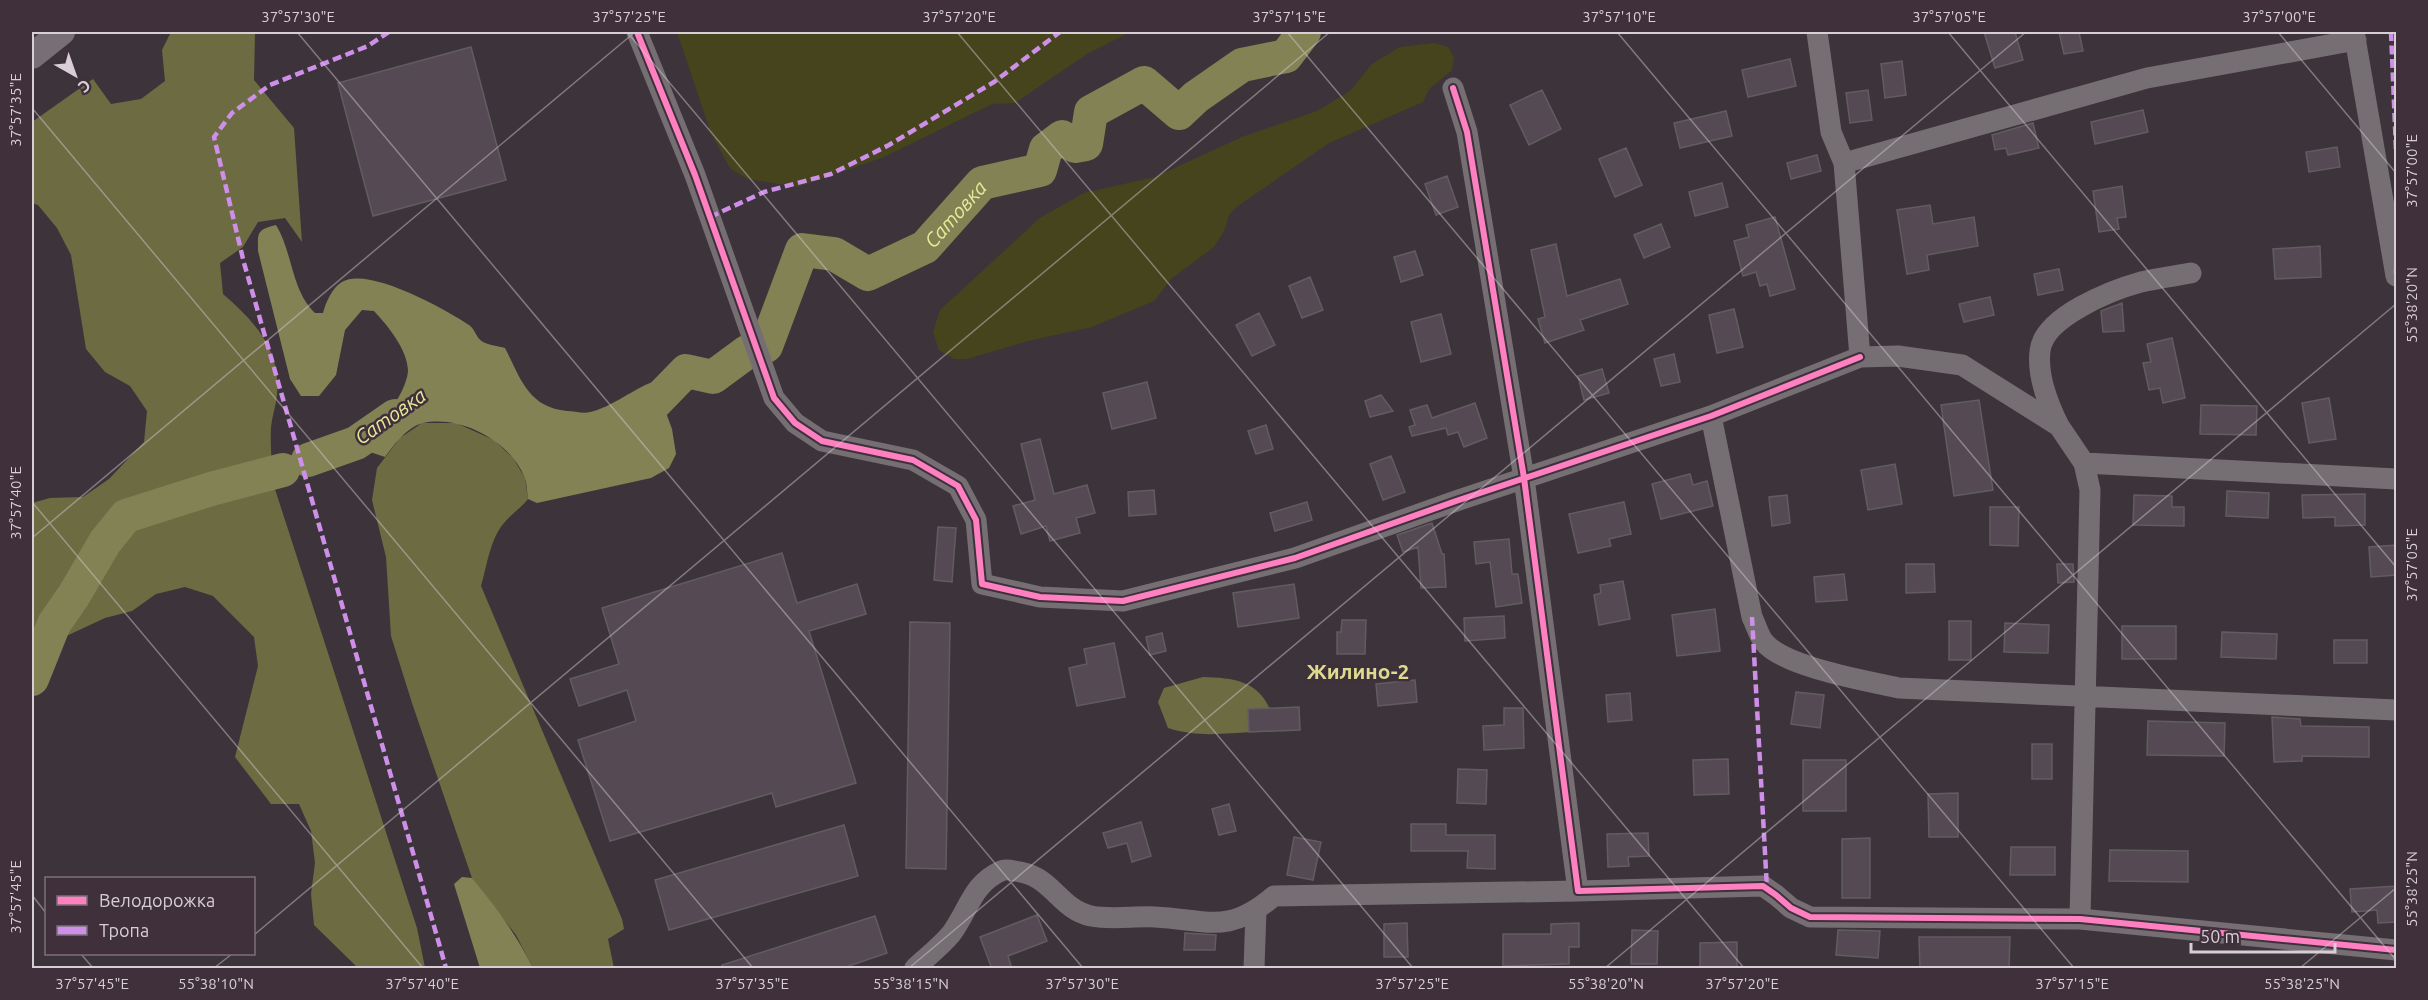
<svg xmlns="http://www.w3.org/2000/svg" width="2428" height="1000" viewBox="0 0 2428 1000" font-family="Ubuntu,sans-serif">
<style>
.green{fill:#46441d}
.forest{fill:#6d6b42}
.water{fill:#838255}
.lines{fill:none;stroke-linecap:round;stroke-linejoin:round}
.river{stroke:#838255;stroke-width:34}
.building{fill:#554a53;stroke:#625c61;stroke-width:1.5}
.minor{stroke:#756f74;stroke-width:21}
.major{stroke:#786f76;stroke-width:26}
.quiet{stroke:#ce8fe9;stroke-width:4.5;stroke-dasharray:9 4.5;stroke-linecap:butt}
.cycleway-casing{stroke:#3f303c;stroke-width:10}
.cycleway{stroke:#ff80c0;stroke-width:6}
.ticks{fill:none;stroke:#d8ced6;stroke-width:1.5;stroke-opacity:0.45}
.labels{text-anchor:middle;dominant-baseline:central;stroke-width:5;stroke-linejoin:round;paint-order:stroke}
.water-label{font-size:20px;font-style:italic;fill:#e9e99a;stroke:#3f303c}
.quarter-label{font-size:21px;font-weight:bold;fill:#dddc8e;stroke:#3f303c}
.neatline{fill:none;stroke:#d8ced6;stroke-width:2}
.ticks-label{font-size:15px;text-anchor:middle;fill:#d8ced6}
</style>
<rect width="100%" height="100%" fill="#3c343a"/>
<path class="green" d="M677,32H1130L1087,54L1015,103L992,104L884,157L798,187L747,179L730,168L711,133Z
M1434,43L1448,47L1454,57L1452,70L1429,89L1423,102L1329,143L1235,208L1229,215L1224,231L1214,247L1172,278L1154,301L1092,327L1028,341L967,359H954L939,350L933,332L940,310L1040,218L1084,193L1155,177L1242,137L1317,111L1350,91L1372,64L1400,47Z"/>
<path class="forest" d="M171,32H255L254,80L294,128L304,271L302,242L285,218L258,222L243,247L220,263L223,294C255,322 281,349 277,395C276,406 272,416 271,427C270,445 272,464 273,483L417,928L425,968H356V966L314,925L311,894L315,863L311,831L299,804H271L235,757L258,666L254,637L213,596L185,587L156,594L132,611L105,618L32,652V503L50,498L83,497L109,479L144,442L147,411L130,386L105,372L86,349L71,255L57,228L38,205L32,203V122L93,79L111,104L141,99L165,81L162,50Z
M422,423H456L494,440L513,458L525,478L528,499C521,508 511,514 504,523C490,539 487,566 481,586L622,919L624,929L608,939L614,968H533L516,935L472,878L412,703L391,636L386,557L372,500L377,468L400,438Z
M1203,677C1233,678 1259,680 1271,712L1255,732C1223,733 1200,738 1168,728L1158,702L1164,688Z"/>
<path class="water" d="M276,225C293,253 291,290 315,313H323C326,302 332,288 342,282C368,266 445,309 469,325C475,329 476,338 483,342C489,345 498,346 505,348C521,379 528,407 567,411C574,411 583,414 590,412C613,407 635,387 658,380L664,384L665,410L672,429L676,454L669,468L651,478L537,503L528,499C527,492 527,482 524,476C509,441 461,415 423,423C407,427 394,445 385,457L370,452L356,443C366,423 377,423 391,408C398,401 408,381 408,370C407,349 388,326 374,311L362,310L345,330L336,375L319,396H301L290,379L258,251C258,233 256,230 276,225Z
M462,877L472,878C497,908 516,934 533,968H480L454,884Z"/>
<g class="lines">
<g class="river">
<path id="s1" d="M766,346L802,250L834,254L868,274L925,247L982,183L1040,170L1046,149L1062,137L1075,146L1086,144L1091,112L1144,83L1179,113L1196,97L1242,65L1286,56L1304,32"/>
<path d="M627,421L650,408L686,371L713,377L747,352"/>
<path d="M308,460L356,443L395,416"/>
<path d="M32,679L54,624L74,595L105,542L126,516L211,489L283,470"/>
</g>
</g>
<path class="building" d="M1984,32H2015L2023,60L1995,68Z
M2059,32H2079L2083,51L2064,54Z
M471,47L506,180L373,216L338,83Z
M1790,59L1796,86L1748,97L1742,70Z
M1902,61L1906,95L1885,98L1881,64Z
M1542,90L1561,129L1529,145L1510,105Z
M1868,90L1872,120L1850,123L1846,93Z
M2143,110L2148,132L2095,144L2091,122Z
M1726,111L1732,136L1680,148L1674,123Z
M2033,123L2039,148L2008,155L2006,148L1995,150L1992,135Z
M2337,147L2340,167L2309,172L2306,152Z
M1626,148L1642,185L1615,197L1599,159Z
M1817,155L1821,171L1791,179L1787,163Z
M1447,176L1458,207L1436,215L1425,184Z
M1722,183L1728,207L1695,216L1689,192Z
M2122,186L2126,217L2117,218L2119,229L2099,232L2093,191Z
M1930,205L1933,224L1974,217L1978,246L1927,255L1929,270L1907,274L1897,210Z
M1775,217L1795,289L1770,296L1767,284L1760,286L1756,272L1743,276L1734,241L1749,237L1746,225Z
M1661,224L1670,247L1644,258L1634,235Z
M1556,244L1567,296L1620,279L1628,304L1580,320L1584,330L1545,343L1538,319L1545,317L1531,250Z
M2320,246L2321,277L2275,279L2273,249Z
M1415,251L1423,275L1401,282L1394,257Z
M2059,269L2063,290L2038,295L2034,274Z
M1310,277L1323,310L1302,318L1289,286Z
M1990,297L1994,315L1964,322L1959,304Z
M2122,303L2124,331L2103,332L2101,311Z
M1734,309L1743,347L1717,353L1709,315Z
M1259,313L1275,345L1252,356L1236,325Z
M1441,314L1451,354L1421,362L1411,322Z
M2172,338L2185,398L2163,403L2160,388L2149,390L2143,363L2151,362L2147,344Z
M1674,354L1680,382L1661,386L1654,359Z
M1602,369L1609,393L1584,400L1578,376Z
M1147,382L1156,418L1112,429L1103,393Z
M1381,395L1393,411L1370,417L1365,401Z
M2329,398L2336,439L2309,443L2302,403Z
M1979,400L1993,490L1954,496L1941,405Z
M1475,403L1487,438L1464,447L1458,432L1448,435L1446,428L1412,436L1409,427L1415,425L1410,410L1427,405L1432,418Z
M2201,405L2257,406L2256,435L2200,434Z
M1266,425L1273,449L1256,454L1248,431Z
M1040,439L1054,494L1087,485L1095,513L1076,518L1080,533L1050,541L1046,526L1021,534L1013,506L1035,500L1021,444Z
M1391,456L1405,492L1383,500L1370,464Z
M1895,464L1902,504L1868,510L1861,470Z
M1690,474L1693,485L1707,481L1713,506L1661,519L1652,484Z
M1154,490L1156,514L1129,516L1128,492Z
M2227,491L2269,493L2268,518L2226,516Z
M2365,494V525L2335,526V517L2303,518L2302,495Z
M1787,495L1790,523L1772,526L1769,497Z
M2134,495L2172,496V507H2184V526L2133,525Z
M1307,502L1312,520L1275,531L1270,513Z
M1624,502L1631,534L1609,539L1611,546L1578,553L1569,514Z
M1990,507H2019L2018,546L1990,545Z
M1432,523L1442,554H1444L1446,587L1421,588L1418,547L1403,552L1397,535Z
M938,527L956,528L952,582L934,580Z
M1509,539L1512,574H1518L1522,603L1496,607L1490,562L1476,564L1474,542Z
M2397,545V575L2371,577L2369,547Z
M782,553L797,603L857,584L866,614L809,631L856,783L776,807L772,793L610,841L578,740L636,721L627,690L579,706L570,679L619,664L602,608Z
M1906,564H1934L1935,592L1906,593Z
M2057,564H2073L2074,582L2058,583Z
M1844,574L1847,600L1816,602L1814,577Z
M1623,581L1630,619L1599,625L1594,595L1601,593L1600,585Z
M1294,584L1299,618L1238,627L1233,593Z
M1715,609L1720,651L1677,656L1672,615Z
M1504,616L1505,638L1465,641L1464,618Z
M1342,620H1366L1365,654H1337V632H1341Z
M1949,621H1971V660H1949Z
M910,622L950,623L946,869L906,868Z
M2005,623L2049,625L2048,653L2004,652Z
M2122,626H2176V659H2122Z
M2222,632L2277,634L2276,659L2221,657Z
M1162,633L1166,651L1150,655L1146,637Z
M2334,640H2367V663H2334Z
M1114,643L1125,697L1077,706L1069,668L1087,664L1084,649Z
M1415,680L1417,702L1378,706L1376,684Z
M1796,692L1824,695L1820,728L1791,724Z
M1630,693L1632,720L1608,722L1606,695Z
M1299,707L1300,730L1249,732L1248,709Z
M1504,708H1523L1524,748L1484,750L1483,726L1504,725Z
M2272,717L2300,719L2301,726L2369,727V757L2302,756V761L2274,762Z
M2148,721L2225,723L2224,756L2147,755Z
M2032,744H2052V779H2032Z
M1728,759L1729,794L1694,795L1693,760Z
M1803,760H1846V811H1803Z
M1458,769L1487,770L1486,804L1457,803Z
M1958,793V837H1929L1928,794Z
M1229,804L1236,831L1219,835L1212,809Z
M1141,822L1151,856L1132,862L1127,843L1108,848L1103,833Z
M1411,824H1446V835H1495V869L1467,868L1468,851H1411Z
M844,825L858,876L669,930L655,880Z
M1648,833L1649,856L1628,857L1629,866L1608,867L1607,834Z
M1294,837L1321,842L1313,880L1287,875Z
M1870,838V898H1842V839Z
M2011,847H2055V875H2010Z
M2110,850L2188,851V882L2109,881Z
M2397,886V922L2378,923L2377,910L2352,912L2350,889Z
M1037,915L1047,941L1008,956L1012,969H992L980,937Z
M875,916L887,953L840,969H722V965Z
M1407,923L1408,957H1384V924Z
M1579,923V947H1569V964L1503,966V934H1551V924Z
M1632,930L1658,931L1657,964H1631Z
M1838,930L1880,931L1878,958L1836,955Z
M1185,933L1216,935L1215,950H1184Z
M1919,937H2010L2009,968L1920,969Z
M1737,942V969H1700V943Z"/>
<g class="lines">
<path class="minor" d="M637,32L695,175L774,398L795,423L822,441L913,460L958,486L976,520L982,584L1040,597L1123,601L1295,558L1456,501L1711,416L1860,357
M1817,32L1831,132L1844,163L1860,357L1898,356L1962,365L2059,426L2084,463L2090,490L2080,919
M2354,32L2396,276
M1453,88L1467,132L1524,478L1578,891L1763,886L1776,895L1791,908L1810,917L2080,919L2396,950
M1844,163L2147,78L2356,40
M1711,416L1752,617C1756,625 1759,636 1764,642C1784,667 1867,681 1899,688L2396,710
M2059,426C2048,404 2037,376 2040,351C2043,317 2112,290 2141,282C2158,278 2175,276 2191,273
M2084,463L2396,479
M915,968C927,957 941,946 951,934C969,910 972,884 1001,871C1005,869 1010,870 1014,871C1052,874 1058,909 1091,916C1111,920 1134,916 1155,917C1209,920 1228,935 1274,896L1578,891
M1254,968L1256,911"/>
<path class="major" d="M32,56L62,32"/>
<path class="quiet" d="M389,32L368,46L270,85L232,113L214,137L244,263L446,968
M2391,32L2396,150
M710,217L764,192L831,174L889,145L994,82L1060,32
M2396,274V269
M1752,617L1767,889"/>
<defs>
<path id="cycleway" d="M637,32L695,175L774,398L795,423L822,441L913,460L958,486L976,520L982,584L1040,597L1123,601L1295,558L1456,501L1711,416L1860,357
M1453,88L1467,132L1524,478L1578,891L1763,886L1776,895L1791,908L1810,917L2080,919L2396,950"/>
</defs>
<use href="#cycleway" class="cycleway-casing"/>
<use href="#cycleway" class="cycleway"/>
</g>
<path class="ticks" d="M297,32L1083,968M627,32L1413,968M957,32L1744,968M1287,32L2074,968M1617,32L2396,960M1948,32L2396,567M2278,32L2396,173M32,108L753,968M32,502L423,968M32,538L635,32M32,895L46,913M254,935L1330,32M81,954L93,968M214,968L232,954M909,968L2026,32M1605,968L2396,304M2300,968L2396,888"/>
<g class="labels">
<g class="water-label">
<text stroke="none"><textPath href="#s1" startOffset="282">Сатовка</textPath></text>
<text transform="translate(390 416) rotate(-35)">Сатовка</text>
</g>
<g class="quarter-label">
<text x="1358" y="671">Жилино-2</text>
</g>
</g>
<rect width="2428" height="1000" fill="none" stroke="#3f303c" stroke-width="66"/>
<rect x="45" y="877" width="210" height="78" fill="#3f303c" stroke="#7c6f7a" stroke-width="1.5"/>
<rect x="57" y="896" width="30" height="9" fill="#ff80c0" stroke="#7c6f7a" stroke-width="1.5"/>
<text x="99" y="907" font-size="18" fill="#d8ced6">Велодорожка</text>
<rect x="57" y="926" width="30" height="9" fill="#ce8fe9" stroke="#7c6f7a" stroke-width="1.5"/>
<text x="99" y="937" font-size="18" fill="#d8ced6">Тропа</text>
<g transform="translate(75 75) rotate(140)" stroke="#3f303c" stroke-width="4.5" paint-order="stroke">
<path d="M0-4.5L10 22L0 15L-10 22Z" fill="#d8ced6"/>
<text y="-9" font-size="16" font-weight="bold" text-anchor="middle" fill="#d8ced6">С</text>
</g>
<path d="M2191 943v9h144v-9" fill="none" stroke="#d8ced6" stroke-width="3"/>
<text x="2200" y="943" font-size="18" fill="#d8ced6" stroke="#3f303c" stroke-width="4.5" paint-order="stroke">50 m</text>
<rect x="33" y="33" width="2362" height="934" class="neatline"/>
<g class="ticks-label">
<text x="298" y="22">37°57'30"E</text>
<text x="629" y="22">37°57'25"E</text>
<text x="959" y="22">37°57'20"E</text>
<text x="1289" y="22">37°57'15"E</text>
<text x="1619" y="22">37°57'10"E</text>
<text x="1949" y="22">37°57'05"E</text>
<text x="2279" y="22">37°57'00"E</text>
<text transform="translate(16 110) rotate(-90)" y="5">37°57'35"E</text>
<text transform="translate(2412 171) rotate(-90)" y="5">37°57'00"E</text>
<text transform="translate(2412 305) rotate(-90)" y="5">55°38'20"N</text>
<text transform="translate(16 503) rotate(-90)" y="5">37°57'40"E</text>
<text transform="translate(2412 565) rotate(-90)" y="5">37°57'05"E</text>
<text transform="translate(2412 889) rotate(-90)" y="5">55°38'25"N</text>
<text transform="translate(16 897) rotate(-90)" y="5">37°57'45"E</text>
<text x="92" y="989">37°57'45"E</text>
<text x="216" y="989">55°38'10"N</text>
<text x="422" y="989">37°57'40"E</text>
<text x="752" y="989">37°57'35"E</text>
<text x="911" y="989">55°38'15"N</text>
<text x="1082" y="989">37°57'30"E</text>
<text x="1412" y="989">37°57'25"E</text>
<text x="1606" y="989">55°38'20"N</text>
<text x="1742" y="989">37°57'20"E</text>
<text x="2072" y="989">37°57'15"E</text>
<text x="2302" y="989">55°38'25"N</text>
</g>
</svg>
